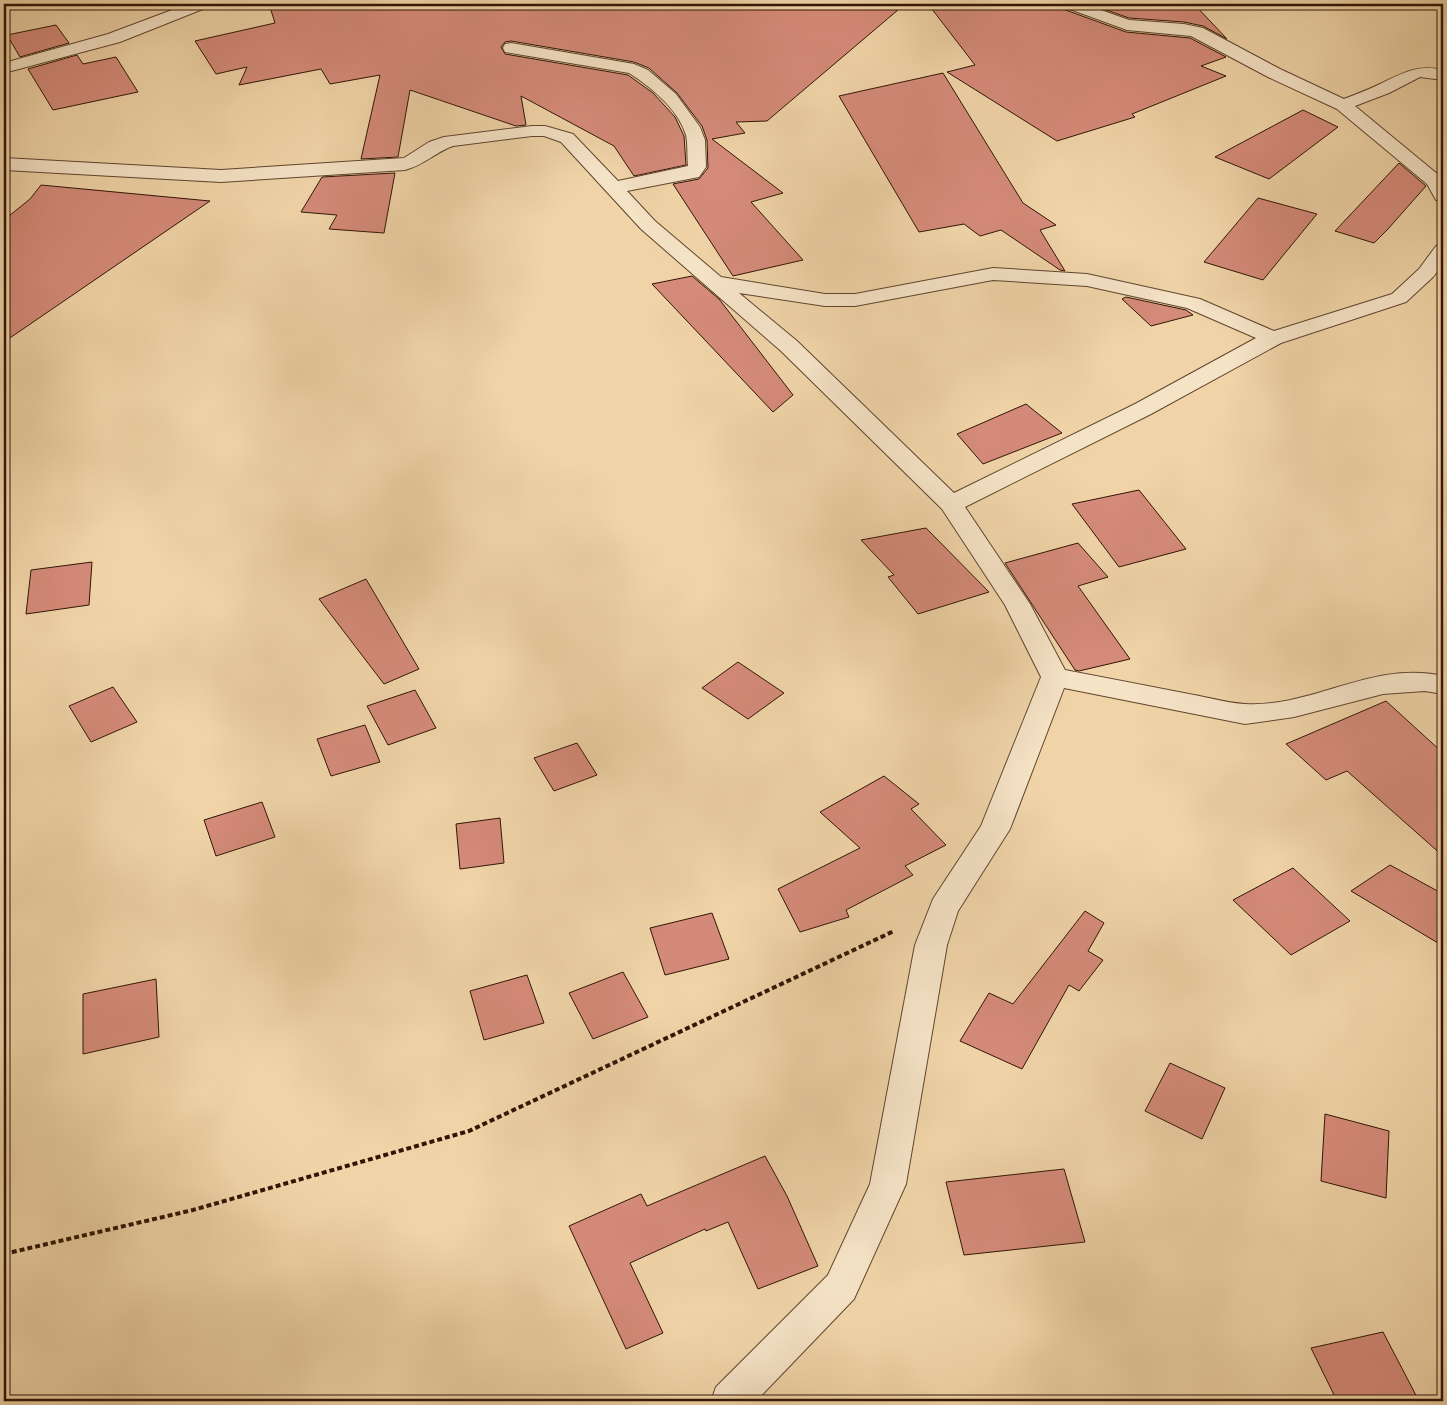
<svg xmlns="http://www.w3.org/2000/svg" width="1447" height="1405" viewBox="0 0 1447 1405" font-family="'Libre Caslon Text',serif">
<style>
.building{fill:#d58b7a;stroke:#301505}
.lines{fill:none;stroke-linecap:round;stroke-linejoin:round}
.street-casing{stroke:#60452e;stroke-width:2}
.path{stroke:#301505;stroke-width:4;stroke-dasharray:5 3;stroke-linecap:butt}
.street{fill:#f5e3c6;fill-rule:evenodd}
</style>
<rect width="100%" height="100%" fill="#f0d4a8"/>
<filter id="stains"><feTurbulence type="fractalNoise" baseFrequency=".004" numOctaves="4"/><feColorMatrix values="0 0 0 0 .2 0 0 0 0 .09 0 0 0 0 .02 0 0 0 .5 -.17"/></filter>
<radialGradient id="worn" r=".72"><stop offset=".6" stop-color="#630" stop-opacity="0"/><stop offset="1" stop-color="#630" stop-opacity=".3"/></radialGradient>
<path class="building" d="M269,4H905L767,121L736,122L745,133L712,139L783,193L751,202L803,260L733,276L673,184L699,179L708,168L707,140L702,126L677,93L649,68L634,62L511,41L505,42L501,47L505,54L628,75L653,93L675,117L684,136L686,165L634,176L614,146L521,96L526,125L516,126L410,90L398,157L361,159L380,75L330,84L321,69L239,85L247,67L216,74L195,41L275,23Z
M928,4H1060L1063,9L1126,32L1190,38L1226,57L1201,66L1226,76L1132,114L1135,117L1057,141L947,72L975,65Z
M1089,4H1194L1227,39L1203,26L1184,22L1129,18Z
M56,25L69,43L20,57L7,35Z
M77,55L83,64L116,57L138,92L53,110L28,69Z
M943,73L1023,203L1056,225L1040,230L1065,271L1060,270L1001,230L980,236L964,224L919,232L839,96Z
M1303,110L1338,127L1269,179L1215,157Z
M1399,163L1426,186L1388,229L1374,243L1335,231Z
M395,173L384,233L329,229L337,215L301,212L322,177Z
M41,185L210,201L4,342V220L30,199Z
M1258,198L1317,214L1263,280L1204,262Z
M692,276L719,299L793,395L773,412L652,284Z
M1126,297L1186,310L1193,315L1151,326L1122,299Z
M1026,404L1062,433L983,464L957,434Z
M1139,490L1186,549L1119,567L1072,504Z
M926,528L989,592L918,614L888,577L894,575L861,540Z
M1078,543L1108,577L1078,586L1130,659L1079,671L1075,670L1005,563Z
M92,562L89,605L26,614L31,570Z
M366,579L419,669L384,684L319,599Z
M738,662L784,693L748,719L702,688Z
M113,687L137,722L91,742L69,706Z
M415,690L436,728L388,745L367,706Z
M1386,701L1443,753V856L1347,771L1326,780L1286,744Z
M365,725L380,762L331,776L317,739Z
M577,743L597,775L554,791L534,758Z
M884,776L919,804L911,809L946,845L905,866L913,875L846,910L849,917L800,932L778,889L860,848L820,812Z
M262,802L275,837L216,856L204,820Z
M500,818L504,863L460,869L456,824Z
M1390,865L1443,894V946L1351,891Z
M1293,868L1350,921L1291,955L1233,900Z
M1085,911L1104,923L1088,951L1103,960L1079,991L1069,985L1022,1069L960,1041L989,993L1013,1004Z
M712,913L729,959L665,975L650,928Z
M623,972L648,1017L593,1039L569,993Z
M527,975L544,1023L484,1040L470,991Z
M156,979L159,1037L83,1054V994Z
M1170,1063L1225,1088L1202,1139L1145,1111Z
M1325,1114L1389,1131L1386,1198L1321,1181Z
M765,1156L787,1196L818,1266L758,1289L728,1222L706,1231L705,1229L630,1263L663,1333L626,1349L569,1226L641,1194L647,1206Z
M1064,1169L1085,1242L964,1255L946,1182Z
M1383,1332L1419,1401H1337L1311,1348Z"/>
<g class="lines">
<defs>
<path id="street" d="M188,4H210L208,7L120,42L4,73V63L108,34Z
M1062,4H1084L1129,20L1184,24L1203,28L1280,69L1344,99C1356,94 1368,90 1380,84C1403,73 1418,64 1443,70V80L1420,77L1389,93L1355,106L1441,177L1443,181V202L1436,200L1427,184L1337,109L1268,77L1191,36L1127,30L1064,7Z
M511,43L634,64L648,70L676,94L700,127L705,140L706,167L699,177L627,191L655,221L721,277L825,294H855L993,268L1087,274L1200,299L1274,331L1392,294L1419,269L1436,246L1443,244V264L1433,277L1406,302L1281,343L1151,414L965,507L1030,604L1065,670C1107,678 1148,686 1189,694C1207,697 1227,703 1245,704C1313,708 1372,660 1443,676V694L1425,691L1383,694L1294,717L1245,724L1064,688L1010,829L958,911L947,945L906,1184L854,1299L756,1401H711L716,1387L828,1275L870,1184L915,945L933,899L981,826L1041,677L1005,605L942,509L781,351L641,229L561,142L544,136H532L453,146C434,153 426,164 405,170L221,182L4,170V158L221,170L404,158L429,142L444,137L532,126H545L573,134L618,181L688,166C687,156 688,145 686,135C678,109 651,87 629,73L505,52L503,48L505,44ZM993,280L1087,286L1187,308L1256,338L1135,404L954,493L797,341L739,293L825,306H855Z"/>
</defs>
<use href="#street" class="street-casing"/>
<path class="path" d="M4,1254L193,1210L469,1131L894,931"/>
<use href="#street" class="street"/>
</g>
<rect width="1447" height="1405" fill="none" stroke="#f0d4a8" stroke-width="20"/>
<rect x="5" y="5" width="1437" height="1395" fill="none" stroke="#301505" stroke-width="2.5"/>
<rect x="10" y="10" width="1427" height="1385" fill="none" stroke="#301505"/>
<rect width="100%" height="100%" filter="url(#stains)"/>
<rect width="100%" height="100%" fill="url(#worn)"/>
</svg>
